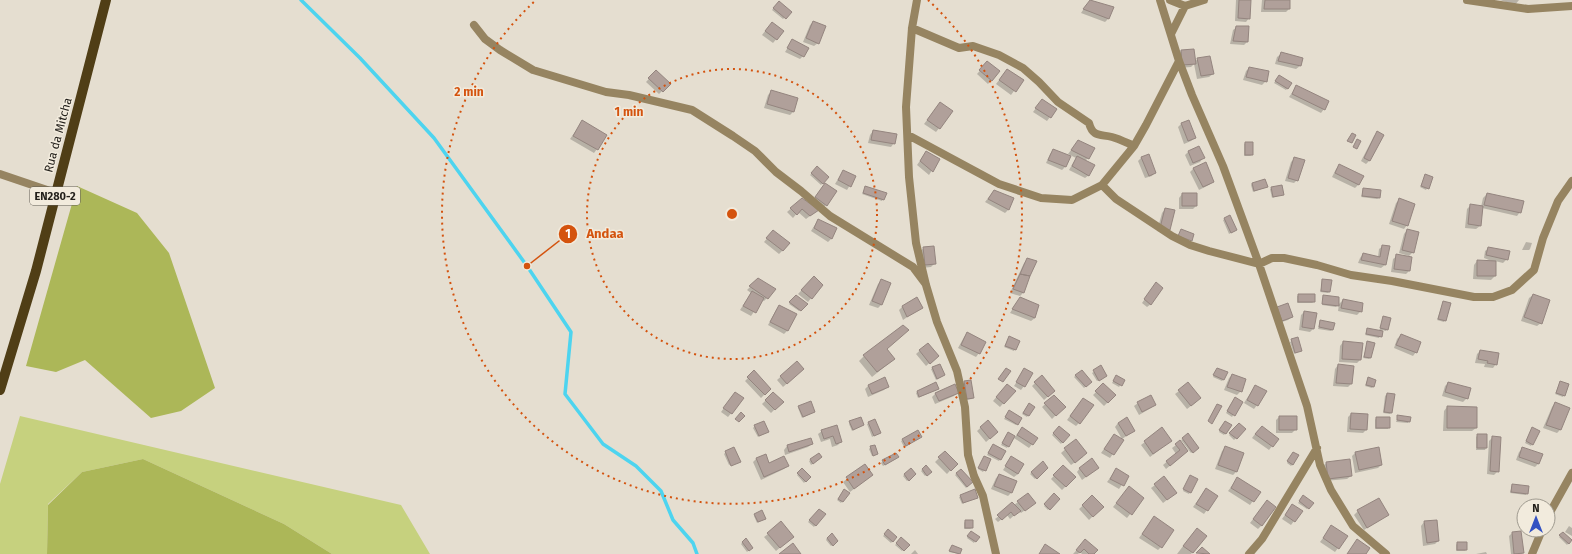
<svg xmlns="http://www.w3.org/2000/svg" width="1572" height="554" viewBox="0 0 1572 554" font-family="'Fira Sans',sans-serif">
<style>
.green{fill:#c6d17e}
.forest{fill:#acb758}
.shadow{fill:#0003}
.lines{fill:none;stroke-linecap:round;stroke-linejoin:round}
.stream{stroke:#4dd4ef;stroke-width:3.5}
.building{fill:#b0a09a;stroke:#94857f}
.minor{stroke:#968461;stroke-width:8}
.primary{stroke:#503e16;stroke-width:10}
.ring{fill:none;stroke:#d4530e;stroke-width:2;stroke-dasharray:2 4}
.labels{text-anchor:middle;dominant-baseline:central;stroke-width:3;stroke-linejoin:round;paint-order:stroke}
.shield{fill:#f2ebdd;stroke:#615d55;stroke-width:1}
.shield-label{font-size:11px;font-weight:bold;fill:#23201b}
.street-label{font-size:12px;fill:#23201b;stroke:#f2ebdd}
.centre{fill:#d4530e;stroke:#f2ebdd;stroke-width:2}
.ring-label{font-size:12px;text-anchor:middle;font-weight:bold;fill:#d4530e;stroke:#f2ebdd;stroke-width:3;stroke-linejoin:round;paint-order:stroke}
.leader{fill:none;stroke:#d4530e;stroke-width:1.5}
.callout-dot{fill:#d4530e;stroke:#f2ebdd;stroke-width:1.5}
.mark-label{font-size:12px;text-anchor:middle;font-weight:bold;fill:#fff}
.callout-label{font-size:13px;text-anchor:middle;font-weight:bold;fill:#d4530e;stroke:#f2ebdd;stroke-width:3;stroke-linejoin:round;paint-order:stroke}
</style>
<rect width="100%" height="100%" fill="#e5ded0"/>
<path class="green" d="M20,416L401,505L430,554H332L284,524L143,459L82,472L48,504L47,554H0V484Z"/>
<path class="forest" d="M77,186L137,213L169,253L215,388L181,411L151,418L85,360L56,372L26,366Z
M143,459L284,524L332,554H47L48,505L82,472Z"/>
<path class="shadow" d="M1236,0H1250L1249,18L1246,22L1235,21Z
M1262,0H1289V9L1286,12H1261Z
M1500,0H1519L1515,5Z
M779,2L790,12L783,19L772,10Z
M1087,4L1108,19L1105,22L1081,13Z
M813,22L818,43L814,46L803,42L810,25Z
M769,26L783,31L773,43L762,35Z
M1237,27H1248L1247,42L1244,45L1230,44L1233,30Z
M792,41L803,56L800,59L785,52Z
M1181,51L1194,62L1198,59L1213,74L1209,77L1197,79L1194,64L1191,67L1179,68L1178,54Z
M1281,54L1302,59L1300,66L1296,69L1275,64L1277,57Z
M984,66L998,72L988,84L977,74Z
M1249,68L1266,81L1262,85L1243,80L1246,71Z
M1007,70L1022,80L1011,95L996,84Z
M656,71L669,84L659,94L646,82Z
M1278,77L1291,84L1286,90L1274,83Z
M1297,86L1324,109L1321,113L1289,97Z
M772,91L793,112L790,115L764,108L768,95Z
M940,103L952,112L936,132L924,124Z
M1039,104L1050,117L1047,121L1033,112Z
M582,122L597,149L594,153L570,139Z
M1181,124L1195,138L1191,141L1184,144L1178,127Z
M873,131L894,143L891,147L868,143L870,135Z
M1378,133L1382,135L1369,161L1366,164L1361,161L1374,136Z
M1078,141L1088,158L1085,161L1089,175L1085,178L1069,170L1076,158L1068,154Z
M1245,143H1252V155L1250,156H1244V144Z
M1198,147L1203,158L1200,162L1190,166L1185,155L1188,152Z
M1054,150L1065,167L1062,170L1046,163L1050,154Z
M926,152L939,159L929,175L917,165Z
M1142,157L1155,172L1152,176L1145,178L1138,161Z
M1295,158L1297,180L1294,183L1285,181L1291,162Z
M1206,163L1213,182L1209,185L1199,190L1190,172L1193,169Z
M1339,166L1359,184L1355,188L1332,177L1336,169Z
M817,168L828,177L821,185L810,175Z
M843,171L855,177L847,190L835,184Z
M1426,175L1432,178L1426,190L1420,187Z
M1252,183L1267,187L1253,192L1251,185Z
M825,184L826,205L823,208L812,201Z
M866,187L883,199L882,201L862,194Z
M1272,188L1283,194L1272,198L1270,189Z
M1364,189L1380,191L1379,198L1377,199L1361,197Z
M994,191L1013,199L1008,210L1005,213L985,202Z
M1182,194L1196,206L1193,209H1179V198Z
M1487,194L1520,212L1517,216L1482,208L1480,226L1476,229L1465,228L1467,209L1471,205L1481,207L1483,198Z
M802,199L814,213L806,219L798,212L793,218L787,212Z
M1399,200L1407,225L1404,229L1389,224L1396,203Z
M1165,209L1166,233L1157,231L1162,213Z
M1230,216L1235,231L1229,234L1223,220Z
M818,220L835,228L831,239L828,242L811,231Z
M1407,230L1413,252L1409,256L1399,253L1404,234Z
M770,235L789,244L779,254L764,242Z
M1526,242L1532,243L1530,249L1529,250H1522Z
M1383,246L1385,265L1381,268L1358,263L1360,258L1363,254L1378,257L1379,249Z
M924,248L935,263L931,267L922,268L920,251Z
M1489,248L1507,259L1503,263L1495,261V276L1491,280L1473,279L1474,265L1477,261L1494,262L1484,258L1485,251Z
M1397,256L1411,258L1409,271L1406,274L1391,272L1393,259Z
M1028,260L1023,293L1020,296L1010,293L1024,263Z
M814,277L822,285L808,302L798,294Z
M758,279L767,298L764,301L762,300L751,316L740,310L751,293L747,290Z
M1323,280L1329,292L1328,293L1320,292Z
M881,281L889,284L881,305L878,308L869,305L878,284Z
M1156,283L1151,304L1147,307L1142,303Z
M1299,295L1314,302L1312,303H1297V296Z
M1533,295L1541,323L1537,326L1521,321L1529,298Z
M796,296L807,304L799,311L789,304Z
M1324,297L1338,305L1343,300L1361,311L1357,315L1338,311L1339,304L1336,307L1322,305Z
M1017,302L1035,318L1031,321L1010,313Z
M1443,302L1445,320L1444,322L1437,320Z
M779,306L788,330L784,334L768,325L776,310Z
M902,307H922L903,320L899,310Z
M1275,311L1292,317L1288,320L1279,323Z
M1304,312L1314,328L1310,332L1299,330L1301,315Z
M1384,317L1387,329L1386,331L1382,330L1379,338L1365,335L1367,329L1379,331Z
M1320,321L1333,324L1332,330L1331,331L1318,329Z
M967,333L979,353L976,357L958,348L964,337Z
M1401,335L1416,352L1413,356L1394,348L1397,339Z
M1009,338L1015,349L1014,351L1004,347Z
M1297,339L1301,350L1294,354L1290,342Z
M1343,342L1360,360L1357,363L1339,362L1340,346Z
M1368,342L1370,358L1369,359L1363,358Z
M927,344L934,359L926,366L916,354Z
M886,349L894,359L872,377L859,361L864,356Z
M1480,351L1496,364L1493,368L1484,367L1485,364L1475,363L1477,354Z
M797,362L800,372L783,387L777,380Z
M1338,365L1351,384L1348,387L1333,386L1335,369Z
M1101,367L1104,377L1097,381L1092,373Z
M933,368L944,375L936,380L931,369Z
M1025,369L1024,386L1021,390L1014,386Z
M1217,369L1223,380L1222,381L1213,377Z
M1081,371L1091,382L1084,388L1074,377Z
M754,372L770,389L761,398L745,381Z
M1232,375L1241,391L1237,395L1224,390L1229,378Z
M1115,378L1124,380L1119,387L1112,383Z
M1368,378L1373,387L1372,388L1365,386Z
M884,379L888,386L884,390L868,397L865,389L868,386Z
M964,382L973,398L972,399L966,400L963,383Z
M1560,382L1564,395L1563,397L1555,394Z
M1035,383L1051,394L1044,400L1032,386Z
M1448,383L1467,398L1463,402L1442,396L1445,386Z
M1103,385L1115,395L1104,406L1093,395Z
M1255,386L1257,405L1254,409L1244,403Z
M1004,388L1014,391L1000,407L993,401Z
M936,390L918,398L916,393L917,392Z
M1179,391L1196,402L1187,409L1175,394Z
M957,392L954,396L935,404L932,397L936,393Z
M773,393L782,402L771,413L762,404Z
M1387,394L1391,413L1390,414L1383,413L1385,396Z
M1054,396L1064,407L1052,419L1042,407Z
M732,397L743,399L728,417L721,412Z
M1234,400L1242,402L1232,417L1226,413Z
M1080,402L1079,423L1076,426L1067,420Z
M1138,403L1155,405L1151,408L1139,415L1134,406Z
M1555,403L1568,409L1560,430L1557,433L1543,428L1552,407Z
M1027,406L1033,407L1027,417L1022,414Z
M799,407L814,412L802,418L798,408Z
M1447,407L1476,428L1472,431H1443L1444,411Z
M1008,413L1017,424L1016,425L1004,419Z
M1351,414L1366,430L1363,433L1347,432L1348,417Z
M1398,416L1409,421L1408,423L1396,422Z
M1279,417L1296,429L1292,433H1276V420Z
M1376,418L1389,427L1388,429H1375V420Z
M874,420L878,434L872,437L867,424Z
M988,421L994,435L986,442L977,431Z
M850,422L863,425L852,431L849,424Z
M1118,423L1134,431L1122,439L1115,427Z
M1224,424L1231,426L1224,435L1219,432Z
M1239,424L1245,429L1234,440L1229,435Z
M755,426L768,432L758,437L753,428Z
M836,426L841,441L838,445L832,447L830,439L821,442L818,434L822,431Z
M1059,427L1068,435L1061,444L1052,435Z
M1162,429L1167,444L1150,457L1141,445Z
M1258,430L1278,439L1269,450L1252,438Z
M1531,430L1532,444L1531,446L1525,443Z
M918,431L920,438L904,447L901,441Z
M1019,432L1037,438L1029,448L1014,438Z
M1006,435L1008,446L1007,448L1001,445Z
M1114,435L1122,441L1110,458L1101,453Z
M1478,435H1486V448L1485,450H1476V437Z
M1493,437L1498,471L1494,475L1487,474L1489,441Z
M810,439L812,444L808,447L785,455L784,450L787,446Z
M1183,439L1197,449L1191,453L1181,440Z
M1076,440L1083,457L1071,465L1061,453Z
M1180,442L1184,454L1166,469L1163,465L1176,454L1172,448Z
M871,447L877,454L872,456L869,449Z
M991,447L1004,452L999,461L987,455Z
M1225,448L1236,472L1233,475L1215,469L1222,451Z
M1522,449L1539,463L1535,467L1516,460L1519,452Z
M726,452L739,461L729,465L724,454Z
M945,452L956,464L947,474L935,462Z
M1293,453V464L1291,466L1287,463Z
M1355,453L1381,465L1378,468L1355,473L1352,456Z
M819,454L820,459L811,465L809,461Z
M896,454V459L883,466L881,463L883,461Z
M765,455L769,464L788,466L784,469L761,480L753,462L756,459Z
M984,457L990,460L983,472L978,469Z
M1011,458L1018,474L1014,477L1003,470Z
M1043,463L1047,468L1035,479L1030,474Z
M1326,463L1351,476L1347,479L1324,481L1323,466Z
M865,465L872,475L850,492L843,482Z
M1063,466L1074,478L1062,490L1051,479Z
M926,467L930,472L925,476L921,471Z
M1080,468L1094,471L1082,480L1077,472Z
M911,469L915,474L907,481L903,476Z
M802,470L809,477L804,483L797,475Z
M961,470L972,482L966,488L955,475Z
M1116,470L1128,476L1119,489L1107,482Z
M999,475L1011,493L1008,496L991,489L996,478Z
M1189,478L1190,492L1189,494L1183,491Z
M1238,478L1259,492L1250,505L1228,491Z
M1155,485L1172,496L1163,503L1151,488Z
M1512,485L1527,493L1526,495L1510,493Z
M1206,489L1217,496L1204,514L1193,507Z
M1126,491L1143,498L1127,518L1113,507Z
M843,492L848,493L841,503L837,500Z
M1054,495L1059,499L1048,510L1044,506Z
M961,496L977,497L962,504L959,497Z
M1092,497L1102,507L1089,520L1079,509Z
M1302,498L1308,508L1307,509L1298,503Z
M1267,501L1262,525L1258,529L1250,523Z
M1018,502L1031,506L1021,513L1019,511L1010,519L1007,515L998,522L995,519Z
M1292,505L1294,521L1291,525L1282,519Z
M819,510L824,514L814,527L808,522Z
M1358,511L1387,515L1364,530L1354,515Z
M755,515L763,520L757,523L754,516Z
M965,521H972V528L970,529H964V523Z
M1151,521L1161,547L1158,550L1139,538Z
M1424,522L1438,541L1435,544L1423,546L1421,526Z
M1332,526L1338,548L1335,552L1320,542Z
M1569,526L1572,528V536L1565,532Z
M888,531L896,537L891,543L883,536Z
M970,533L975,541L974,543L967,538Z
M1193,533L1206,536L1191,554H1177Z
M1512,533L1523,553L1522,554H1511L1509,536Z
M1563,533L1571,540L1567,545L1559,537Z
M768,534L789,540L776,551L764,537Z
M827,538L835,543L831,546L826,540Z
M901,539L908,545L902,551L895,545Z
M745,540L750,549L747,552L741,544Z
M1085,541L1093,554H1082L1080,552L1078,554H1073Z
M1457,543L1466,550L1465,551H1456V545Z
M952,546L961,550L959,554L949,552Z
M915,550L918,554H911Z
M1486,552L1487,554H1476Z"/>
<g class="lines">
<path class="stream" d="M301,0L360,58L434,138L527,266L571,332L565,394L603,444L636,466L661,491L673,520L693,543L697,554"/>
</g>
<path class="building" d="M1090,0L1114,7L1109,19L1083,9Z
M1239,0H1251L1250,19L1238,18Z
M1265,0H1290V9H1264Z
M779,1L792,12L786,19L773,8Z
M813,21L826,26L819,44L806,38Z
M772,22L784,31L777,40L765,31Z
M1236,26H1249L1248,42L1233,41Z
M792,39L809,48L804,57L787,48Z
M1194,49L1196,64L1182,65L1181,50Z
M1281,52L1303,58L1301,66L1278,61Z
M1210,56L1214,74L1201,76L1197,58Z
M987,61L1000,71L992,81L979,70Z
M1249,67L1269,71L1267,82L1246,77Z
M1007,69L1024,80L1016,92L999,80Z
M656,70L671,84L663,92L648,78Z
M1279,75L1292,83L1288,89L1275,81Z
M1296,85L1329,101L1325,110L1292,94Z
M771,90L798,98L794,112L767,104Z
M1042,99L1057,109L1051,118L1035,108Z
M940,102L953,111L940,129L927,120Z
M582,120L607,135L598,150L573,136Z
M1189,120L1196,138L1188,141L1181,123Z
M873,130L897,134L895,144L871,140Z
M1377,131L1384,135L1370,161L1364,158Z
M1352,133L1356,135L1352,143L1347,141Z
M1357,139L1361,141L1357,149L1353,147Z
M1078,140L1095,148L1089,159L1071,150Z
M1245,142H1253V155H1245Z
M1199,146L1205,158L1193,163L1188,151Z
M1053,149L1071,156L1066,167L1048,160Z
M926,151L940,159L933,172L920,161Z
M1149,154L1156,173L1149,176L1141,157Z
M1077,156L1095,165L1089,176L1072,166Z
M1294,157L1305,160L1298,181L1288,178Z
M1206,162L1214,182L1203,187L1193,168Z
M1339,164L1364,176L1359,185L1335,173Z
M817,166L829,177L823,184L811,173Z
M843,170L856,176L851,187L838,180Z
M1425,174L1433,177L1429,189L1421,186Z
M1265,179L1268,187L1254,191L1252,183Z
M825,183L837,191L827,206L815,197Z
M1282,185L1284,195L1273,197L1271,187Z
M865,186L887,193L884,200L863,193Z
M1363,188L1381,190L1380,198L1362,196Z
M994,190L1014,198L1009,210L988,199Z
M1182,193H1197V206H1182Z
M1487,193L1524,201L1521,213L1484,205Z
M802,198L819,210L810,216L802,209L797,215L790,208Z
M1399,198L1415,204L1408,226L1392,221Z
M1470,204L1483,206L1481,226L1468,224Z
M1165,208L1175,210L1170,230L1160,228Z
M1230,215L1237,230L1231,233L1224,218Z
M818,219L837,228L832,239L814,228Z
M1181,229L1194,234L1192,241L1178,236Z
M1407,229L1419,232L1414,253L1402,250Z
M773,230L790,243L783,251L766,238Z
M1382,245L1390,246L1386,265L1361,260L1363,253L1380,257Z
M934,246L936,264L925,265L923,247Z
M1488,247L1510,251L1508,260L1486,255Z
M1396,254L1412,257L1410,271L1394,269Z
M1027,258L1037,261L1030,276L1020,274Z
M1477,260L1496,261V276H1477Z
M1020,274L1030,276L1024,293L1013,289Z
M814,276L823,285L812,299L801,290Z
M758,278L776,289L768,299L749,286Z
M881,279L891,283L882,305L872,301Z
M1322,279L1332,280L1330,292L1321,291Z
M1156,282L1163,288L1151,305L1144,299Z
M752,291L764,298L756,313L743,306Z
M1298,294H1315V302H1298Z
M1533,294L1550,300L1542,324L1524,317Z
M796,295L808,304L801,311L789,302Z
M1323,295L1339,297V306L1322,304Z
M917,297L923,308L907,317L902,306Z
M1020,297L1039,305L1035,318L1012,309Z
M1343,299L1363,303L1362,312L1341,308Z
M1443,301L1451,303L1446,321L1438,319Z
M1288,303L1293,317L1282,321L1277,307Z
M779,305L797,314L788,331L770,322Z
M1304,311L1317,313L1314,329L1302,327Z
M1383,316L1391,318L1388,330L1380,328Z
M1320,320L1335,323L1333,330L1319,327Z
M903,325L909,330L887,349L895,359L877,372L863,355Z
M1367,328L1383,331L1382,337L1366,334Z
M967,332L986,342L980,354L961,345Z
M1401,334L1421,342L1417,353L1396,345Z
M1009,336L1020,341L1016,350L1005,346Z
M1298,337L1302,351L1295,353L1291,339Z
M1343,341L1363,343L1361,360L1342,359Z
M1367,341L1375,343L1371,358L1364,357Z
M928,343L939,356L930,364L919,350Z
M1480,350L1499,353L1497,365L1487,363L1488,361L1478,359Z
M797,361L804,369L787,384L780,376Z
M940,364L945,375L937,379L932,367Z
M1338,364L1354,366L1352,384L1336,383Z
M1101,365L1107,376L1099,381L1093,370Z
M1006,368L1011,371L1003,382L998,379Z
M1024,368L1033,373L1025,387L1016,382Z
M1217,368L1228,372L1224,380L1213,375Z
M754,370L771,389L765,395L747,377Z
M1082,370L1092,382L1086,387L1075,375Z
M1232,374L1246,379L1242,392L1227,387Z
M1042,375L1055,391L1048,397L1034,382Z
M1116,375L1125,380L1122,386L1113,381Z
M885,377L889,387L872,394L868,385Z
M1368,377L1376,380L1374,387L1366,385Z
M971,380L974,398L967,399L964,381Z
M1560,381L1569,384L1565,396L1556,393Z
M936,382L939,389L919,397L917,391Z
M1188,382L1201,398L1191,406L1178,390Z
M1448,382L1471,388L1468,399L1445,392Z
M1103,383L1116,395L1108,403L1095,391Z
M955,384L959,393L939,401L935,393Z
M1007,384L1016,391L1004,404L996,397Z
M1255,385L1267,391L1258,406L1247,400Z
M735,392L744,398L732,414L723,408Z
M773,392L784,402L775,410L765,400Z
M1387,393L1395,394L1392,413L1384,412Z
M1054,395L1066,407L1056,416L1044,403Z
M1151,395L1156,405L1142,412L1137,402Z
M1235,397L1243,402L1235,416L1227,411Z
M1083,398L1094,405L1080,424L1070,416Z
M811,401L815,412L803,417L798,406Z
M1555,402L1570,408L1561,430L1546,425Z
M1029,403L1035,407L1029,416L1023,413Z
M1217,404L1222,406L1212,424L1208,421Z
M1447,406L1477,407V428H1447Z
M1009,410L1022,418L1018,425L1005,417Z
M741,412L745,416L739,422L735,419Z
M1351,413L1368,414L1367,430L1350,429Z
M1397,415L1411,417L1410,422L1397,420Z
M1279,416H1297V430H1279Z
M861,417L864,425L853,430L849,421Z
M1127,417L1135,431L1126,436L1118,423Z
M1376,417H1390V428H1376Z
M875,419L881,433L874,436L868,422Z
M988,420L998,432L990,439L980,427Z
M764,421L769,432L759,436L754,425Z
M1225,421L1232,425L1226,434L1219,430Z
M1239,423L1246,429L1237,439L1229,433Z
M837,425L842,442L836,444L833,436L824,439L821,430Z
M1059,426L1070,435L1063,443L1053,433Z
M1262,426L1279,439L1273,447L1255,434Z
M1022,427L1038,438L1033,445L1017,435Z
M1162,427L1172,441L1153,454L1144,441Z
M1532,427L1540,431L1533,445L1526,441Z
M918,430L922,437L906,446L902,439Z
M1008,432L1015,436L1009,447L1002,443Z
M1188,433L1199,448L1193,453L1182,438Z
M1114,434L1124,440L1114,455L1104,449Z
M1477,434H1487V448H1477Z
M1492,436L1501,437L1499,472L1490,471Z
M811,438L813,444L789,452L787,445Z
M1076,439L1087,453L1075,463L1064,448Z
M1180,440L1188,451L1170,466L1166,461L1180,450L1175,444Z
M993,444L1006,451L1001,460L988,453Z
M875,445L878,454L873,456L870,446Z
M1225,446L1244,453L1237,472L1218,465Z
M734,447L741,462L731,466L725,451Z
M1379,447L1382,465L1359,470L1355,452Z
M1522,447L1543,454L1539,464L1519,457Z
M945,451L958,464L951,471L938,457Z
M1293,452L1299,455L1293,465L1287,461Z
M819,453L822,457L813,464L810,459Z
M896,453L899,457L885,465L882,460Z
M766,454L769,463L784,456L789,466L764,477L756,458Z
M984,456L991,459L986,471L978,468Z
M1011,456L1024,464L1018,474L1005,466Z
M1092,458L1099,468L1086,477L1079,468Z
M1350,459L1352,476L1328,479L1326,462Z
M1043,461L1048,468L1037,479L1031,472Z
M865,464L873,475L854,489L846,477Z
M926,465L932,472L927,476L922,469Z
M1063,465L1076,477L1066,487L1053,475Z
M802,468L811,477L806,482L797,473Z
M911,468L916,474L909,481L904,474Z
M1116,468L1129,476L1124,486L1110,479Z
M961,469L973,482L967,487L956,473Z
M999,474L1017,481L1012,493L994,486Z
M1190,475L1198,479L1191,493L1183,489Z
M1164,476L1177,493L1167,500L1154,484Z
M1237,477L1261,492L1254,502L1231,488Z
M1512,484L1529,486L1528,494L1511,492Z
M1129,486L1144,498L1132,515L1116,503Z
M1206,488L1218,496L1208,511L1196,504Z
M844,489L850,493L843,502L838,499Z
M975,489L978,498L963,503L960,495Z
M1028,493L1036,503L1025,511L1017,501Z
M1054,493L1060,499L1050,510L1044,504Z
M1092,495L1104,507L1093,517L1082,505Z
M1303,495L1314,503L1309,509L1299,501Z
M1379,498L1389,515L1367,528L1357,510Z
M1267,500L1276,507L1262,526L1253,519Z
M1012,502L1021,511L1014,516L1011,512L1002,520L997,515Z
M1292,504L1303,511L1295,522L1285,515Z
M819,509L826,514L816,526L809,520Z
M762,510L766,519L758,522L754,514Z
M1154,516L1174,530L1162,548L1142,534Z
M965,520H973V528H965Z
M1437,520L1439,541L1427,543L1424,521Z
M781,521L794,537L780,548L767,533Z
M1331,525L1348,536L1339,549L1323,538Z
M1197,528L1207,536L1193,553L1183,546Z
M888,529L897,537L893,542L884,534Z
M971,531L980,537L976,542L967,536Z
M1521,531L1524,553L1514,554L1512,532Z
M1563,532L1572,540L1569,544L1559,535Z
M832,533L838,541L833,546L827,538Z
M901,537L910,545L904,551L896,543Z
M746,538L753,548L749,551L742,542Z
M1085,539L1098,550L1094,554H1089L1084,549L1080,553L1076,550Z
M1357,539L1370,548L1366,554H1347Z
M1457,542H1467V550H1457Z
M793,543L801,554H779Z
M1045,544L1060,554H1039Z
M952,545L962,549L960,554L949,551Z
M1202,547L1210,554L1196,553Z"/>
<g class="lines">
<path class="minor" d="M917,0L912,28L906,107L909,177L916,243L926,285L937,322L957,371L965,407L968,455L974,476L983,496L996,554
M1160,0L1179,61L1192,95L1223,166L1259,264L1307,406L1320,465L1331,490L1353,526L1386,554
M1170,0L1185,6L1204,0
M1467,0L1528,9L1572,6
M474,25L485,39L500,50L533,70L606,92L629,95L692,110L733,136L755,151L776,172L801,191L830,216L913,267L925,283
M912,28L959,48L973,46L999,55L1023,68L1039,82L1058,102L1089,123C1093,138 1101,134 1112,137C1120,139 1127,143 1134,146
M1171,34L1185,6
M908,135L999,184L1041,198L1072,200L1102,185L1134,146L1146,125L1179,61
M0,174L56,193
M1102,185L1116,199L1172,236L1190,245L1209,251L1259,264L1272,258H1284L1317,265L1351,275L1392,281L1474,297H1493L1512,290L1534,270L1543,238L1558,201L1572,181
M1548,516L1572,473
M1249,554L1262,539L1317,448
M1532,554L1542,530"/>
<path class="primary" d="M0,390L36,271L106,0"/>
</g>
<g class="ring">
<circle cx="732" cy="214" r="145"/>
<path d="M928 0A290 290 0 1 1 536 0"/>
</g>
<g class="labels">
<rect class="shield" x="30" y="187" width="50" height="18" rx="3"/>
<g class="shield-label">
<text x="55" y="196">EN280-2</text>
</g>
<g class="street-label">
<text transform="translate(58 135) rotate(-75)">Rua da Mitcha</text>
</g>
</g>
<circle cx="732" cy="214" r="6" class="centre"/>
<g class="ring-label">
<text x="469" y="96">2 min</text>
<text x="629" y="116">1 min</text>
</g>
<path class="leader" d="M527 266L568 234"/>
<g class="callout-dot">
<circle cx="527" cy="266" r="4"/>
<circle cx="568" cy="234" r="10"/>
</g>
<g class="mark-label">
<text x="568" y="238">1</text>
</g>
<g class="callout-label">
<text x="605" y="238">Andaa</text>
</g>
<g transform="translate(1536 518)"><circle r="19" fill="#f2ebdd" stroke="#9f9a8f"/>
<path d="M0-3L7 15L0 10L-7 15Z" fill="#3351c2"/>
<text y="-6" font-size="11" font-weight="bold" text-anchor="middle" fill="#23201b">N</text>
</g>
</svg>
